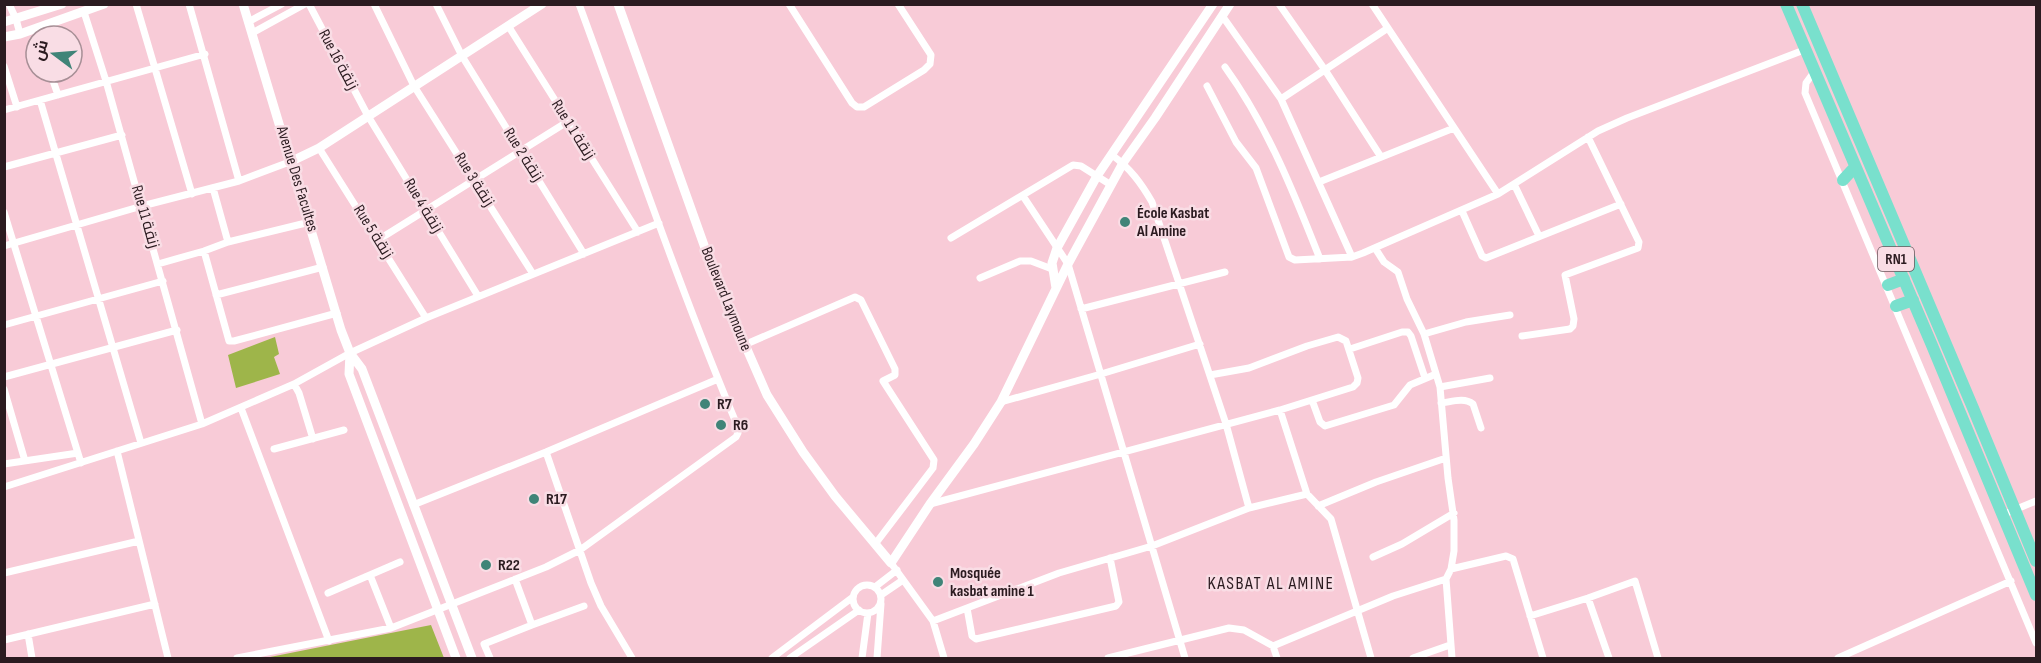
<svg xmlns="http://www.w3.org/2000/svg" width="2041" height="663" viewBox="0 0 2041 663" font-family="'Sofia Sans Condensed',Cairo,sans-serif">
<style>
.green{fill:#9eb54a}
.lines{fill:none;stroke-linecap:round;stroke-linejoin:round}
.street{stroke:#fff;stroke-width:7}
.secondary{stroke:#fff;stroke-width:9}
.highway{stroke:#79e0cd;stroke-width:12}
.poi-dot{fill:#408478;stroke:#f9dde5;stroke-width:2}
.labels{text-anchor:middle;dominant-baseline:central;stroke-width:5;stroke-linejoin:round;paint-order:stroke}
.shield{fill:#f9dde5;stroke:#69555b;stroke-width:1.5}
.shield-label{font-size:15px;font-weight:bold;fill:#2b1b20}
.street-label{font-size:16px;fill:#2b1b20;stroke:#f9dde5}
.poi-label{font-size:16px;font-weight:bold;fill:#2b1b20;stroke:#f9dde5;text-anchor:start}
.neighbourhood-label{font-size:18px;letter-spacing:1.5px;fill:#2b1b20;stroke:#f9dde5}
</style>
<rect width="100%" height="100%" fill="#f8cbd7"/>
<path class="green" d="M275,337L279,354L274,357L280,374L236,388L228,355Z
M431,625L444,658H265Z"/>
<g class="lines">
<path class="street" d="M9,4L16,19L20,34
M136,4L192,194
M189,4L239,181
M309,4L368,116L478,296
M374,4L414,86L533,274
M436,4L462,56L584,254
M789,4L852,103L857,107H864L924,70L930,64L931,55L898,4
M1279,4L1325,70L1381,157
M1372,4L1498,194
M84,12L106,81L202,424
M1223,17L1281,99L1352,257
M248,22L282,4
M509,27L638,232
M252,33L305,4
M4,66L17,107
M1225,67C1267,125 1294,193 1320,259
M50,72L58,95
M1814,72L1806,83L1805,93L2036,643
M1207,86L1236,142L1256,168L1289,257L1295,260L1352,257L1363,253L1498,194L1598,131L1627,118L1804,50
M1281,99L1388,28
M40,100L141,443
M4,110L205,54
M319,148L426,318
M1112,155C1130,168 1141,183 1152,202L1226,424L1249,508
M4,167L122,135
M1319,182L1454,128
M1514,184L1539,236
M213,188L228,242
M1023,196L1068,264L1185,658
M1462,211L1482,256L1486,258L1621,204
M4,212L81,463
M951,238L1073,165L1081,166L1111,185
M378,240L567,122
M4,246L142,206L239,181L292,161
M1375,248L1384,262L1398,272L1407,299L1424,334L1440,387L1448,478L1454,520V551L1451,569L1446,579
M204,251L229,341H234L337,313
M158,264L204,251L228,242L310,222
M980,278L1020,261H1031L1052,269
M216,295L323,267
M1081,309L1225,272
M4,325L163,281
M1424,334L1466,322L1510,315
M1522,336L1570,329L1573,326L1574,319L1565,275L1638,248L1639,242L1588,137
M744,345L855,297L861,300L895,369V375L883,381L934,460L933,468L876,543
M1350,349L1402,332H1408L1411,336L1425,378
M4,377L177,330
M294,384L299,393L313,439
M1440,387L1490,378
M4,389L25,461
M1312,400L1320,422L1325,426L1394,405L1410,385L1436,374
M1001,402L1101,374L1200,344
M1441,403C1451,402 1464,397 1473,404L1481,428
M241,408L329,641
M1280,410L1307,494L1331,519L1371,658
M274,449L344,430
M117,451L168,658
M546,452L591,583L601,606L632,658
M4,464L78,453
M4,487L202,424L294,384L350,353L426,318L659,223
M930,504L1280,410L1353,387L1357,383L1358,378L1346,341L1338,337L1307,346L1249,368L1210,375
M413,505L546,452L718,379
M1318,506L1376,482L1446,458
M2002,515L2036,501
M1373,557L1402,544L1454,513
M891,563L933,621L944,658
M1451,569L1506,556L1513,559L1543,658
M4,573L139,541
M370,575L391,628
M853 599a14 14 0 1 1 28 0a14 14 0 1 1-28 0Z
M875,587L897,570
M328,593L400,562
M881,595L903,580
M1588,598L1609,658
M967,608L972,636L976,639L1116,606L1119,602L1110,558
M1530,616L1588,598L1635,581L1658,658
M933,621L1059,573L1152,546L1249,508L1307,494
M532,625L584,606
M28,634L32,658
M4,640L155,604
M1273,646L1277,658
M237,658L391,628L546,567L580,550L736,437L738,433L737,425C679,287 631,145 579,4
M490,658L484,644L532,625L515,579
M772,658L853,597
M790,658L859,610
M862,658L868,613
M877,658L881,604
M1108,658L1229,628L1244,630L1273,646L1393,596L1446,579L1452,658
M1413,658L1450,645
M1838,658L2011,581"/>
<path class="secondary" d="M243,4L341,330L350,353L362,369L472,658
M618,4L715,276L767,395L803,452L835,496L891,563L930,504L974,444L1001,402L1068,264L1123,163L1155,118L1230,4
M4,22L62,4
M4,37L20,34L104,4
M292,161L319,148L542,4
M1056,288L1052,263L1057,248L1097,176L1213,4
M350,353L349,374L456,658"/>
<path class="highway" d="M1786,4L1931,343L2036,595
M1802,4L1973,408L2036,561
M1843,180L1855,167
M1888,285L1904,279
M1896,306L1913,300"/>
</g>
<g class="poi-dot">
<circle cx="1125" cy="222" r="6"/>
<circle cx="705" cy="404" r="6"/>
<circle cx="721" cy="425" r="6"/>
<circle cx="534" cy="499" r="6"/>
<circle cx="486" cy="565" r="6"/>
<circle cx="938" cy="582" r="6"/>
</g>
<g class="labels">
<rect class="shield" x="1878" y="247" width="36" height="24" rx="4.5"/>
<g class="shield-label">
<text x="1896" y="259">RN1</text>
</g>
<g class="street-label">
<text transform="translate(338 60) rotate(62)">Rue 16 زنقة</text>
<text transform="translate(573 130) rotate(58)">Rue 1 زنقة 1</text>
<text transform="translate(523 155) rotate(58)">Rue 2 زنقة</text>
<text transform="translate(297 179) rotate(73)">Avenue Des Facultes</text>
<text transform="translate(474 180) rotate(58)">Rue 3 زنقة</text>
<text transform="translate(423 206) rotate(59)">Rue 4 زنقة</text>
<text transform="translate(145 217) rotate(74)">Rue 11 زنقة</text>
<text transform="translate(373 232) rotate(58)">Rue 5 زنقة</text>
<text transform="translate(726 299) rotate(68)">Boulevard Laymoune</text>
</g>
<g class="poi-label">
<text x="1137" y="213">École Kasbat<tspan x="1137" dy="18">Al Amine</tspan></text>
<text x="717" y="404">R7</text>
<text x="733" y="425">R6</text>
<text x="546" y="499">R17</text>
<text x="498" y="565">R22</text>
<text x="950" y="573">Mosquée<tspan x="950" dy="18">kasbat amine 1</tspan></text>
</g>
<g class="neighbourhood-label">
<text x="1271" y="583">KASBAT AL AMINE</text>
</g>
</g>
<rect width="2041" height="663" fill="none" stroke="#2b1b20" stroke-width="12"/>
<g transform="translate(54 54) rotate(286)"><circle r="28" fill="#f9dde5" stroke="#a78f96" stroke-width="1.5"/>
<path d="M0-4.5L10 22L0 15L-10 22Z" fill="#408478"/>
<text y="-9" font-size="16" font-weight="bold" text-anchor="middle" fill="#2b1b20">ش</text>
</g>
</svg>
